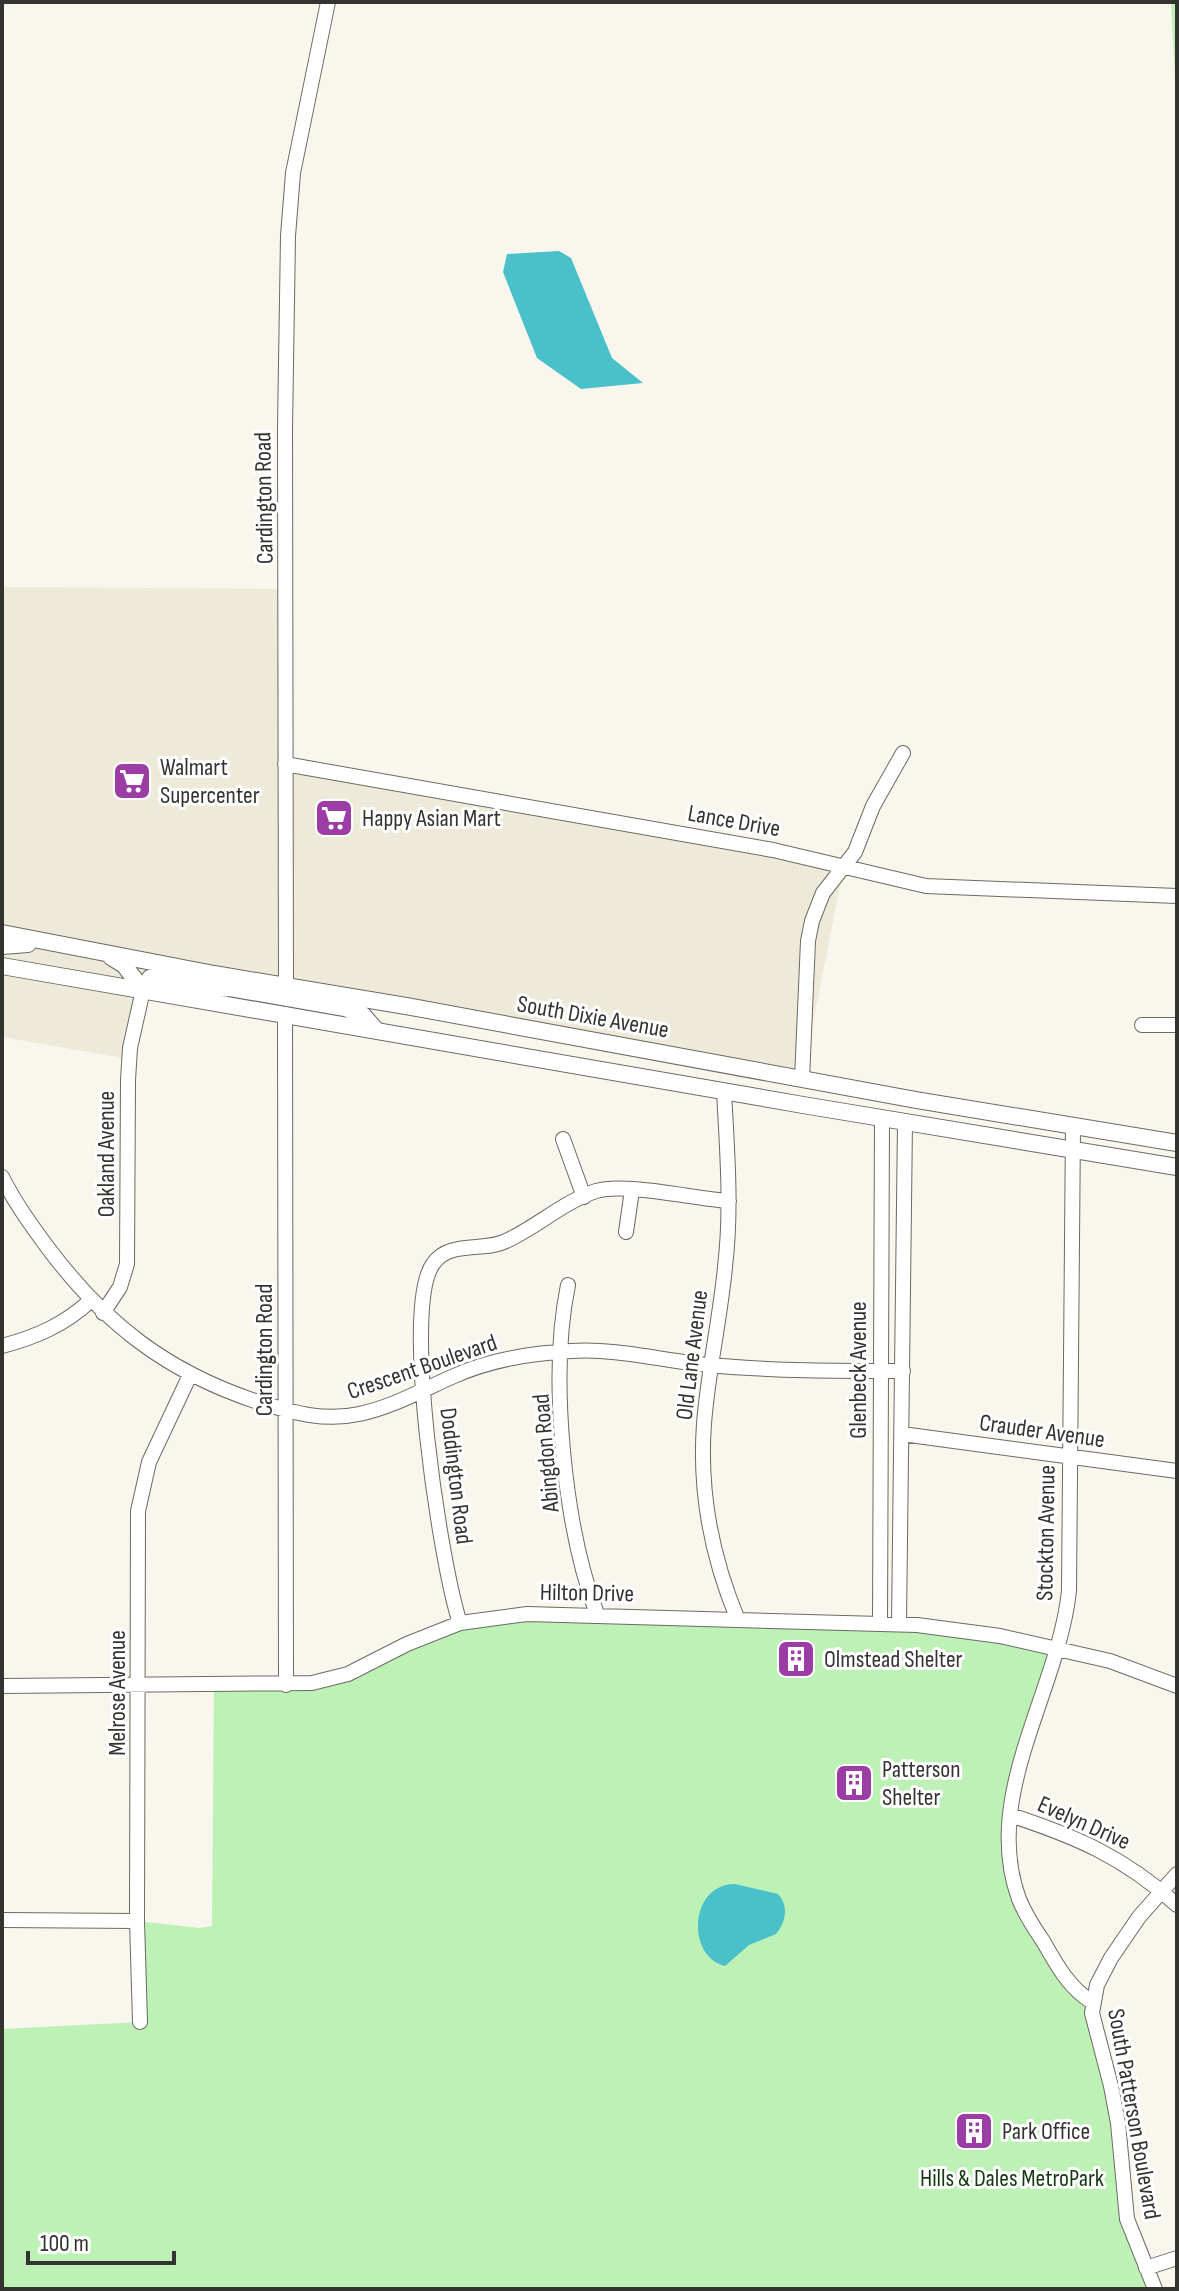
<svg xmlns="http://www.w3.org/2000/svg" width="1179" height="2291" viewBox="0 0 1179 2291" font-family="'Sofia Sans Condensed',sans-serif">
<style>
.built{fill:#eeeada}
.green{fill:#bdf1b6}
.water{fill:#49c0ca}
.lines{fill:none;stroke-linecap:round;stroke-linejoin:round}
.minor-casing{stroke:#6c6a62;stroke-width:16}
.major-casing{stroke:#6c6a62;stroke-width:18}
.minor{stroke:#fff;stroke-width:14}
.major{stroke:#fff;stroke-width:16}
.labels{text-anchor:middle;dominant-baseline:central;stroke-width:6;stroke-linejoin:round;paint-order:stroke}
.street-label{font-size:24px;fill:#33332f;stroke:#fff}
.poi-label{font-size:24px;fill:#33332f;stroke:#fff;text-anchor:start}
.park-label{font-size:24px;fill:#13390e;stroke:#fff}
</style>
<rect width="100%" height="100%" fill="#f8f6ed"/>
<path class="built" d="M2,587L287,589L286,764L844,866L802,1079L145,962L129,1059L2,1037Z"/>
<path class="green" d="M1171,2H1177V118Z
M480,1618L899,1623L1058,1650L1009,1824L1026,1913L1092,2002L1111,2086L1125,2204L1155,2289H2V2029L140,2022L137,1921L200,1928L212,1926L214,1686L312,1683Z"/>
<path class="water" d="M559,251L571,258L612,358L643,383L581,389L537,358L503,272L507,254Z
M735,1884L778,1894C789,1906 786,1922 776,1934L749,1945L725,1966C686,1957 689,1884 735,1884Z"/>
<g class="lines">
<defs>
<path id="minor" d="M285,764L773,850L926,886L1177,896
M286,994L285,428L288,236L293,173L328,2
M285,1014L286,1685
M1142,1025H1177
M802,1079L808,941L812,921L823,893L855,852L873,806L903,753
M724,1091C727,1150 732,1208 725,1267C720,1320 708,1371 704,1424C699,1491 712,1558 738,1620
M1073,1126L1069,1591C1058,1693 981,1796 1019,1899C1025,1914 1034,1928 1043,1941C1056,1964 1069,1988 1092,2002
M563,1139L584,1197
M2,1177C15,1203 31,1225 48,1248C105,1324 167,1372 258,1402C292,1412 323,1422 359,1414C393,1407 422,1390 454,1376C490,1360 532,1353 571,1351C618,1348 663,1361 709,1365C774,1371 838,1371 903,1371
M626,1232L632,1190
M568,1285C549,1377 564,1526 597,1614
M103,1313L120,1287L127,1264L128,1080L130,1048L143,990
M2,1346C36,1337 64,1325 90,1301
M902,1434L1177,1471
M460,1623C441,1567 401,1308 433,1264C449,1240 484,1252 506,1241C537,1227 563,1202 596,1191C624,1182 696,1199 729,1201
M880,1623L882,1118
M899,1623L905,1122
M2,1686L312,1683L348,1674L407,1644L460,1623L527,1614L917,1625L1000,1636L1110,1661L1177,1686
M1010,1815C1077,1837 1124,1857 1177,1905
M2,1920L137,1921
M140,2022L137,1921L138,1511L149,1462L190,1375
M1146,2268L1177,2258
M1155,2289L1127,2219L1118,2123L1111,2086L1092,2013L1097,1985L1111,1958L1139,1917L1177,1874"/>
<path id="major" d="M2,933L214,974L406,1006L916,1100L1177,1143
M2,946L28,944
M111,957L124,965L143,990
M2,966L803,1105L1177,1167
M143,990L150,978L186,982L209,976
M187,996L205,989L230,988L345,1008L363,1015L376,1030"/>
</defs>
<use href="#minor" class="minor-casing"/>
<use href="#major" class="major-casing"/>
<use href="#minor" class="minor"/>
<use href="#major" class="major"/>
</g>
<defs>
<symbol id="supermarket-square" viewBox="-11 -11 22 22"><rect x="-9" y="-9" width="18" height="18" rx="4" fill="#9c3ca5" stroke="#fff"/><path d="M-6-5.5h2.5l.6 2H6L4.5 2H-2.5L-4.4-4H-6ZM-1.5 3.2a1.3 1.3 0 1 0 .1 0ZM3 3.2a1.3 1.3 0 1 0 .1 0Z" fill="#fff"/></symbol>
<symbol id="building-square" viewBox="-11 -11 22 22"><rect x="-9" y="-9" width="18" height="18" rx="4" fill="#9c3ca5" stroke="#fff"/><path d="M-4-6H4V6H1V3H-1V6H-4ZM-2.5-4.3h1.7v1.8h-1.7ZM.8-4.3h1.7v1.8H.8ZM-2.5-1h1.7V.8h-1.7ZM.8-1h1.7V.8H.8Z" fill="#fff"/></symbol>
</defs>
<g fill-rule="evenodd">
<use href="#supermarket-square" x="110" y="759" width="44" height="44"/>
<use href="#supermarket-square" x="312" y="796" width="44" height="44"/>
<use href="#building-square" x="774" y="1637" width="44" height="44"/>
<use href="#building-square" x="832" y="1761" width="44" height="44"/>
<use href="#building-square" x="952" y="2109" width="44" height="44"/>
</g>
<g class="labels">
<g class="street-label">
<text transform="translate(264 498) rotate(-91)">Cardington Road</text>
<text transform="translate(734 821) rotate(10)">Lance Drive</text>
<text transform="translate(593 1017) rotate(10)">South Dixie Avenue</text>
<text transform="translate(106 1154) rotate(-90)">Oakland Avenue</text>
<text transform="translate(264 1350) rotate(-90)">Cardington Road</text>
<text transform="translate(692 1355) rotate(-83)">Old Lane Avenue</text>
<text transform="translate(422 1367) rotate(-19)">Crescent Boulevard</text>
<text transform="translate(858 1370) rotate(-90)">Glenbeck Avenue</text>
<text transform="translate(1042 1431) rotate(8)">Crauder Avenue</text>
<text transform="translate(546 1453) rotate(-95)">Abingdon Road</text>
<text transform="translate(456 1476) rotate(83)">Doddington Road</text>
<text transform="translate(1046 1533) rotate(-89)">Stockton Avenue</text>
<text transform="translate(587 1593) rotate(1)">Hilton Drive</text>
<text transform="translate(117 1693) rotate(-90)">Melrose Avenue</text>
<text transform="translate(1084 1823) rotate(24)">Evelyn Drive</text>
<text transform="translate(1134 2114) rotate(80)">South Patterson Boulevard</text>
</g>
<g class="poi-label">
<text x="160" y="767">Walmart<tspan x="160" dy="28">Supercenter</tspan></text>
<text x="362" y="818">Happy Asian Mart</text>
<text x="824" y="1659">Olmstead Shelter</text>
<text x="882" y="1769">Patterson<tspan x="882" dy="28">Shelter</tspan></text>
<text x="1002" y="2131">Park Office</text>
</g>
<g class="park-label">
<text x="1012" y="2178">Hills &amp; Dales MetroPark</text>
</g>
</g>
<rect width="1179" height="2291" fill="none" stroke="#33332f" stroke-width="8"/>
<path d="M28 2251v12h146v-12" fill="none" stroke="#33332f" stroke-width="4"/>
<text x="40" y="2251" font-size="24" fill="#33332f" stroke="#ffffff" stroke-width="6" paint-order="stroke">100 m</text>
</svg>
